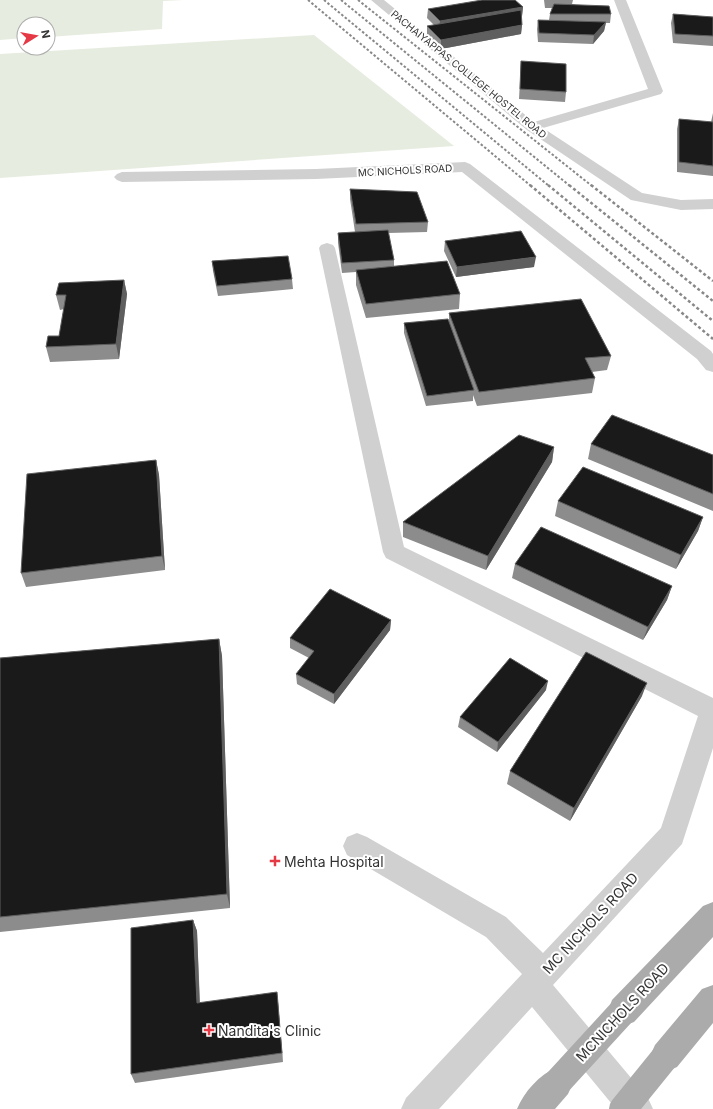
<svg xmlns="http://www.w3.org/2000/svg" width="713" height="1109" viewBox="0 0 713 1109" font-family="Inter,sans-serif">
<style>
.green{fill:#e6ecdf}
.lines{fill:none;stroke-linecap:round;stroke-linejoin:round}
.minor{fill:#d0d0d0;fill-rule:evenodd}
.major{fill:#ababab;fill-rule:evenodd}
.rail-far1{stroke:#888;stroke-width:2;stroke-dasharray:2.5 2;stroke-linecap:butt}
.rail{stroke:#888;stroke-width:2.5;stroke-dasharray:3 2.5;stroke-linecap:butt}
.major-bridge{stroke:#ababab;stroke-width:28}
.wall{fill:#8c8c8c}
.shaded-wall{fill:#5f5f5f}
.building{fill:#1a1a1a;stroke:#5f5f5f}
.poi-dot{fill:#e63946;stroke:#fff;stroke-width:1.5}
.labels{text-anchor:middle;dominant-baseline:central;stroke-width:4;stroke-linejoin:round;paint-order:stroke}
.far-street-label{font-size:10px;fill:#333;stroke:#fff}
.near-poi-label{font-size:14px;fill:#333;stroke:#fff;text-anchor:start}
.near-street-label{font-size:14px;fill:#333;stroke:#fff}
</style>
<rect width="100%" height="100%" fill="#fff"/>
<path class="green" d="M0,0H183L163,1L162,29L48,37V24H24V38L0,40Z
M314,35L454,146L0,178V54Z"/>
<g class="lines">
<path class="minor" d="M371,0H384L534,122L648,89L614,0H626L663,91L661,94L543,128L642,193L681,200L713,199V209L681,210L631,200L527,130Z
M465,162L470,164L711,351L713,354V372L706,370L697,359L462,172L316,179L122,182L117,180L114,177L117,174L122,172L316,169Z
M327,243L333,245L335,248L404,547L713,698V748L682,844L553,985L648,1098L653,1109H616L532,1007L439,1109H401L406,1098L522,974L486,937L347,855L343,846L347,837L357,833L367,837L506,917L543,953L661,828L698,716L386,558L383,552L319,248L321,245Z"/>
<path class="major" d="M713,902V937L634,1022L623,1026L612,1022L608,1011L612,1000L703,906Z
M713,985V1023L677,1067L666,1072L655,1067L650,1056L655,1045L702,989Z
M557,1067L568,1072L573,1083L568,1094L555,1109H517C524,1092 539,1075 557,1067Z"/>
<path class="rail-far1" d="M308,0L531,186
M324,0L549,186
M341,0L570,186
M358,0L592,186"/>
<path class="rail" d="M530,185L713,339
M548,185L713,321
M569,185L713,301
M591,185L713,281"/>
<path class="major-bridge" d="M557,1083L623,1011
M623,1109L666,1056"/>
</g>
<path class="wall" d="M544,0H573L572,4L611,14L610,23H606L604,31L593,44L538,42L537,29L538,20H549L550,14L552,8H545Z
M523,7L522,16H521L522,25L521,34L441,49L427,35V26L434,25L427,18L428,9Z
M673,14L713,17V46L673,43L671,23Z
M521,61L566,92L565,102L519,99Z
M713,113V176L677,172V129L679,119L711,122Z
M350,189L428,222L427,232L388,233L394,260V266L460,294L459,309L366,318L356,285V272L342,273L338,243V233L355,232L350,199Z
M445,241L534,267L456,277L444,251Z
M212,261L292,279L293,289L218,296L213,271Z
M124,280L127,294L119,359L50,362L46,347L59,336L64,309L60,310L56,295Z
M449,313L611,356L607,370L592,372L595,378L592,393L477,406L473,395V401L426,406L404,333V323L449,321Z
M591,444L713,455V511L588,459Z
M554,447L552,462L486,570L403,537V522Z
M156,460L159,475L165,570L26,587L21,573Z
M558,501L703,517L698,531L676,569L555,516Z
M515,564L672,586L667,600L643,640L512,578Z
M391,620L390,630L334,704L297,684L296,674L309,658L290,648V638Z
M219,639L222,656L230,908L0,932V658Z
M546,690L497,752L458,727L460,717Z
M642,696L570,821L507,784L510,771Z
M193,920L197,931L200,1003L277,992L278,1002L283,1062L135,1083L131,1074Z"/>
<path class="shaded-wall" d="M523,7L522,16L439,30L440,21Z
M606,22L604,31L593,44L594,35Z
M522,25L521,34L441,49V40Z
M536,257L534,267L456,277L457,267Z
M124,280L127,294L119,359L116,344Z
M554,447L552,462L486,570L488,556Z
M156,460L159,475L165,570L162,556Z
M703,517L698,531L676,569L681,555Z
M672,586L667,600L643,640L648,627Z
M391,620L390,630L334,704V694Z
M219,639L222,656L230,908L227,894Z
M548,681L546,690L497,752L498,742Z
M647,683L642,696L570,821L574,808Z
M193,920L197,931L200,1013L197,1003Z
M277,992L278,1002L283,1062L282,1053Z"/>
<path class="building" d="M482,0H515L523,7L440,21L428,9Z
M554,4L609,6L611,14H550Z
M521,10L522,25L441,40L427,26Z
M673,14L713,17V36L675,34Z
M538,20L606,22L594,35L539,33Z
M521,61L566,64V92L520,89Z
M679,119L713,122V166L679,162Z
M350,189L417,192L428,222L356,224Z
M388,230L394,260L342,263L338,233Z
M521,231L536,257L457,267L445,241Z
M288,256L292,279L217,286L212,261Z
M447,261L460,294L366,304L356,270Z
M124,280L116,344L46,347L48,336H59L66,295H56L59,283Z
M581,299L611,356L585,358L595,378L479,392L449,313Z
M448,319L474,390L427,396L404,323Z
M612,415L713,455V494L591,444Z
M519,435L554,447L488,556L403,522Z
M156,460L162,556L21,573L27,474Z
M583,467L703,517L681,555L558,501Z
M541,527L672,586L648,627L515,564Z
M330,589L391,620L334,694L296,674L314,651L290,638Z
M219,639L227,894L0,917V658Z
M586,652L647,683L574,808L510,771Z
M510,658L548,681L498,742L460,717Z
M193,920L197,1003L277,992L282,1053L131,1074V928Z"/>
<g class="poi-dot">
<path d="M273 855h4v4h4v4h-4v4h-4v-4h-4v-4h4z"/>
<path d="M207 1024h4v4h4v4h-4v4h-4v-4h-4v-4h4z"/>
</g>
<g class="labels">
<g class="far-street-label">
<text transform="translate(469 74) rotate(39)">PACHAIYAPPAS COLLEGE HOSTEL ROAD</text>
<text transform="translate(405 170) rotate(-3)">MC NICHOLS ROAD</text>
</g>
<g class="near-poi-label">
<text x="284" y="861">Mehta Hospital</text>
<text x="218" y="1030">Nandita's Clinic</text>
</g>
<g class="near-street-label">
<text transform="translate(590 923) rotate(-47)">MC NICHOLS ROAD</text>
<text transform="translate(622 1012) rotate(-47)">MCNICHOLS ROAD</text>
</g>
</g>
<g transform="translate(36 36) rotate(79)"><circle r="19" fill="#ffffff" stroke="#adadad"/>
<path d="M0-3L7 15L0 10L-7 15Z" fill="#e63946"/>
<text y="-6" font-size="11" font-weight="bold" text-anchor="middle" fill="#333333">N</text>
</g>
</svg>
